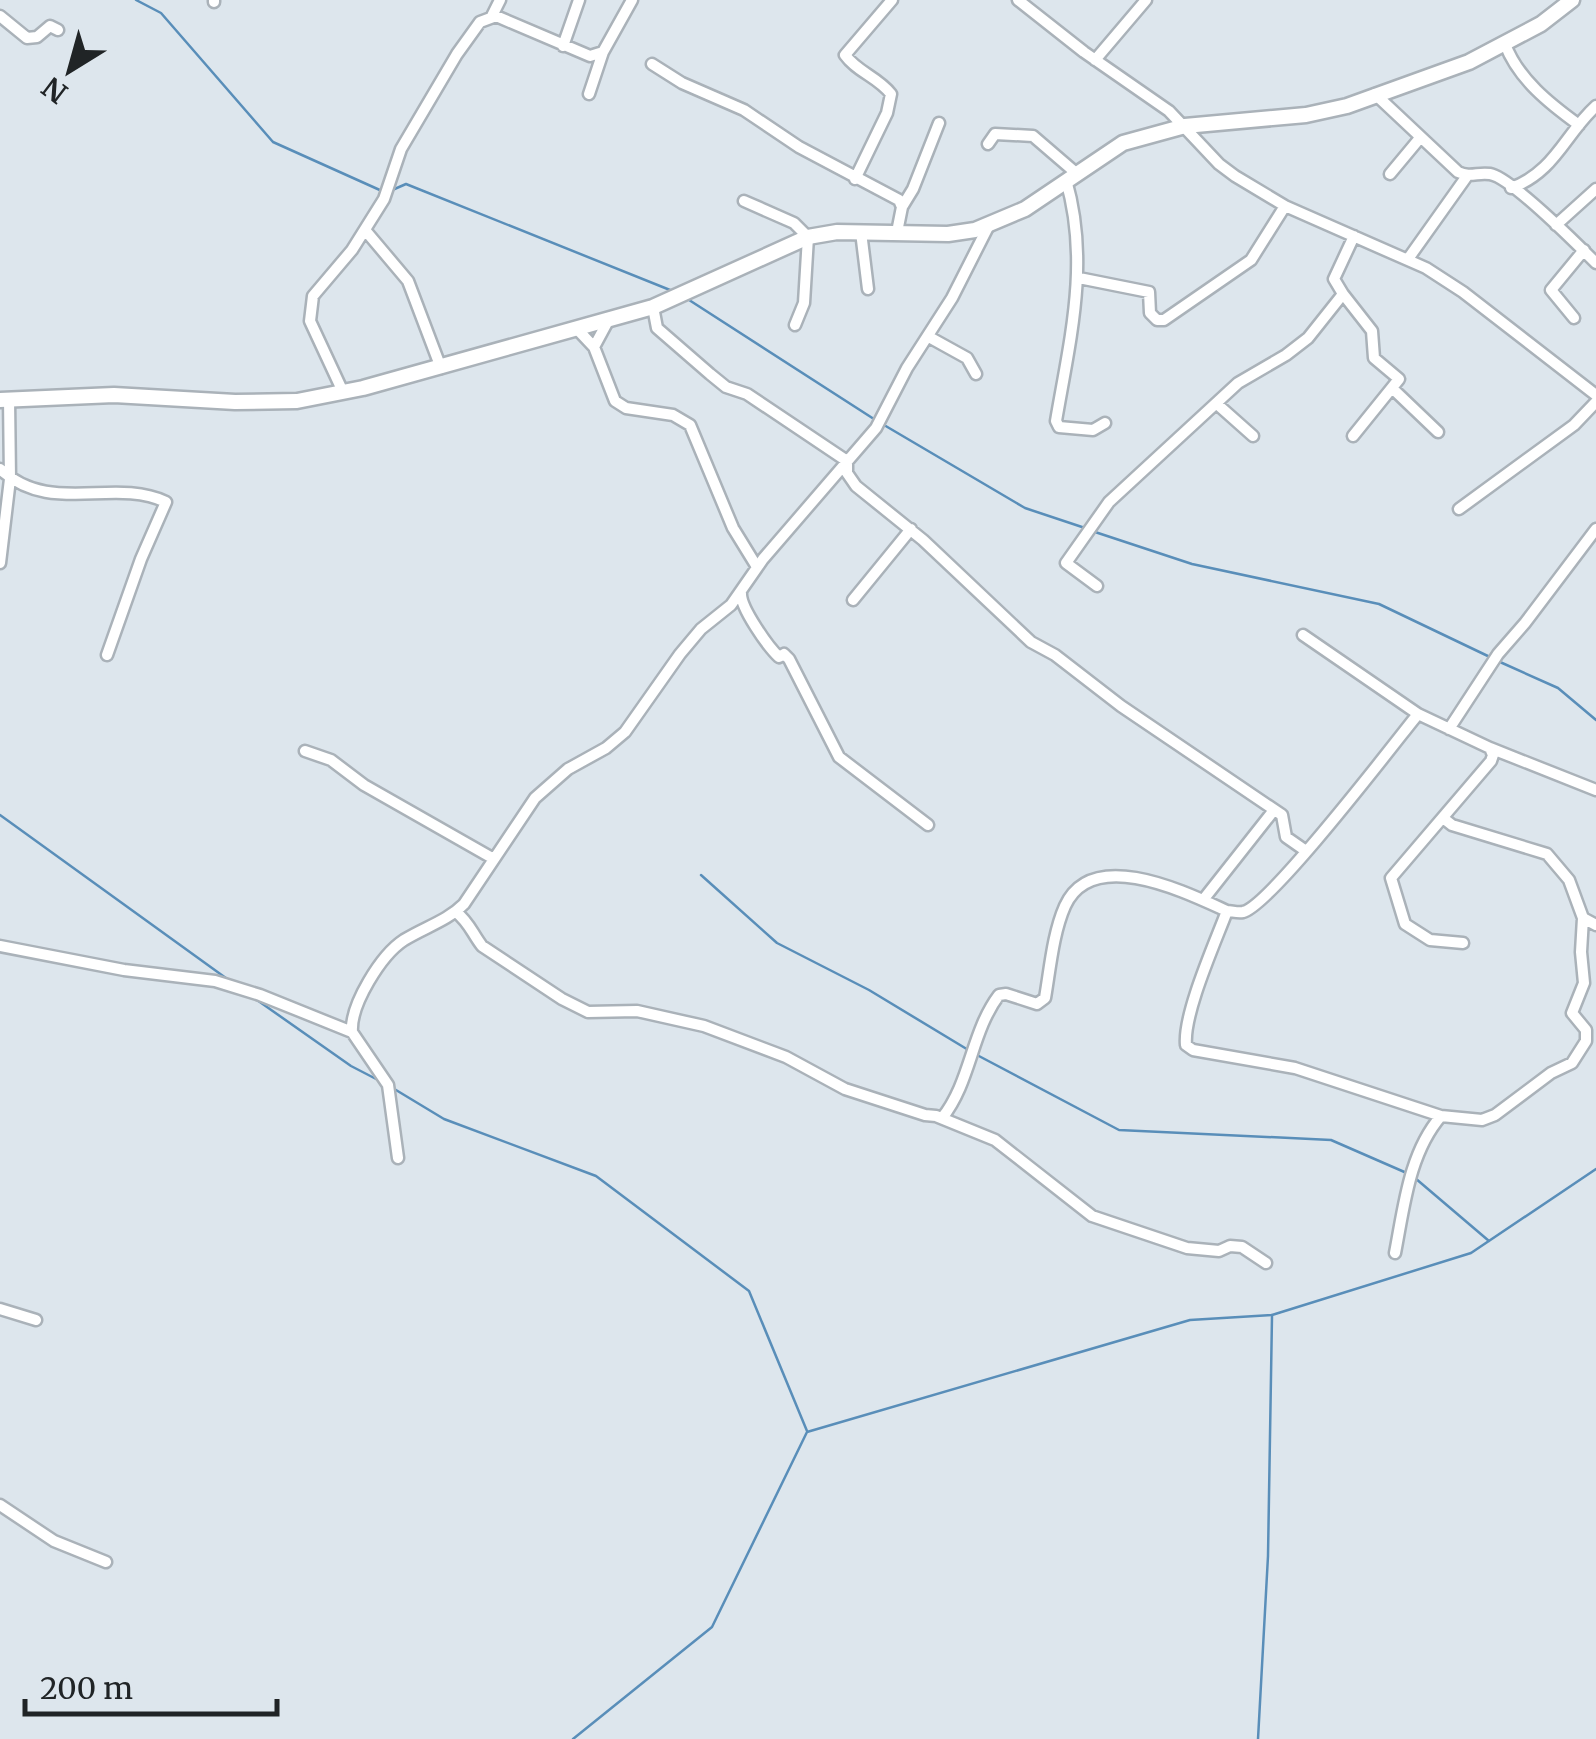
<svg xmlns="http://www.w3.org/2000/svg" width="1596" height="1739" viewBox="0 0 1596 1739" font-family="Merriweather,serif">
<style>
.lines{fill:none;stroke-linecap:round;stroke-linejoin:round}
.stream{stroke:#598eb9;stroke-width:2.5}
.street-casing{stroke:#aab2b9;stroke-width:15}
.secondary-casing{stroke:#aab2b9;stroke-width:19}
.street{stroke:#fff;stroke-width:10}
.secondary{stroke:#fff;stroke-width:14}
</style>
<rect width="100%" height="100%" fill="#dde6ed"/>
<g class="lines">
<path class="stream" d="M136,0L161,13L273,142L382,191
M390,191L406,184L675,292
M686,298L877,421
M884,425L1025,508L1085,528
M1092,531L1192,564L1379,604L1492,658
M1500,662L1558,688L1596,720
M0,815L230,981
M701,875L777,943L869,990L970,1051
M257,1000L351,1066L380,1081
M977,1055L1119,1130L1331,1140L1409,1174
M391,1087L444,1119L596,1176L749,1291L807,1431
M1415,1178L1489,1241
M573,1739L712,1627L807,1432L1190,1320L1272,1315L1471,1253L1596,1169
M1258,1739L1268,1556L1272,1316"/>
<defs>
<path id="street" d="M214,0V2
M1018,0L1084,52L1169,111L1219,164L1235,176L1285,206L1426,268L1463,292L1596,395
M0,16L27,38L37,37L50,26L58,30
M492,16L500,0
M1505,44C1518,79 1550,104 1579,125
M563,46L579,0
M1095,60L1146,0
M652,64L682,83L744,110L799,147L899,200L902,207L897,232
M589,94L603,52L632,0
M1375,94L1458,172C1471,178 1477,172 1490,174C1510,177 1579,246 1596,263
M988,144L995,134L1033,136L1076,173
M1390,174L1420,138
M855,179L887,113L891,94C878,77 857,72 845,55L892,0
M1066,180C1090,262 1070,339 1056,421L1059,427L1093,430L1105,423
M1511,188C1555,172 1565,134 1596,106
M744,201L794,223L808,237L804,303L795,325
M902,207L913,189L939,123
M1556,225L1596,189
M365,230L408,281L441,368
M861,232L868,289
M1408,259L1467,176
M1079,278L1149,292L1150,313L1157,320H1164L1251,260L1285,206
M1343,294L1372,331L1374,358L1399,379L1353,436
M653,307L657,328L710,374L726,387L747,394L847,461V473L856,486L923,540L1031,642L1055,655L1121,706L1282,815L1286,837L1306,851
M1574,318L1551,290L1584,250
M578,330L594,347L615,401L626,408L673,415L690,425L733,528L757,567
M929,337L967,358L976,374
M594,347L608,321
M1393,389L1438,432
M343,392L310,321L313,296L352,250L384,199L401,149L457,54L480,22L496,16L590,56L603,52
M1217,404L1253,436
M0,469C50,516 113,477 166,502L141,559L107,655
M1459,509L1574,425L1596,402
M0,563L10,479L9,399
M1097,586L1066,563L1109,502L1238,383L1286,355L1308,338L1343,294L1334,279L1354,236
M741,593C740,607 768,647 779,657L784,654L789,659L839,757L928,825
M853,600L911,529
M1303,635L1418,714L1490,748L1596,790
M1449,729L1498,654L1525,623L1596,529
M305,751L331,760L364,785L494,859
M1203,900L1274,810
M1227,911C1215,943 1183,1014 1186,1045L1193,1050L1295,1068L1441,1116
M456,912C469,922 472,933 482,946L562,999L588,1012L637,1011L704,1026L786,1057L845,1089L925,1115L936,1116L995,1140L1092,1216L1187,1248L1219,1251L1230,1246L1242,1247L1266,1263
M1583,918L1596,925
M1463,943L1430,940L1405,924L1391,878L1491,761L1493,755L1490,748
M0,946L124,970L215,981L260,995L352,1032
M942,1118C971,1082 971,1032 999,995L1006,994L1037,1004L1045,998C1050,969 1053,933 1065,906C1092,846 1185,892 1227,911C1232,911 1237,913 1243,912C1270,906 1393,745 1418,714
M398,1158L388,1085L352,1032C350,1005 381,955 404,940C425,927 447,921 464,904L535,798L568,769L606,748L625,732L680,654L701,629L731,605L763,559L876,428L907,368L952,298L989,225
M1395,1253C1404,1207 1409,1153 1441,1116L1482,1120L1495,1115L1551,1073L1572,1063L1586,1041V1030L1572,1013L1584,983L1581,952L1583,918L1569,880L1547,854L1452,825L1443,818
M0,1309L36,1320
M0,1505L54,1541L106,1562"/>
<path id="secondary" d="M0,400L114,395L235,402L297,401L363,388L653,307L808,237L837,232L948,234L975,230L1025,209L1123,143L1185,126L1306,115L1347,106L1469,62L1541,24L1572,0"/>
</defs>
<use href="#street" class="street-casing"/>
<use href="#secondary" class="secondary-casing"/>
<use href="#street" class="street"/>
<use href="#secondary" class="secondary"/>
</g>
<g transform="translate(70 70) rotate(217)" stroke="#dde6ed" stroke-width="8" paint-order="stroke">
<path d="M0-8L18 38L0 25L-18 38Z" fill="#202426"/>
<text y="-15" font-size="28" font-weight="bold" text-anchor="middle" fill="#202426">N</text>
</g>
<path d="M25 1699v15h252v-15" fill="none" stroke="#202426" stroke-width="5"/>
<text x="40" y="1699" font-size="30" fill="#202426" stroke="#dde6ed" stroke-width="8" paint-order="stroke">200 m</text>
</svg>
